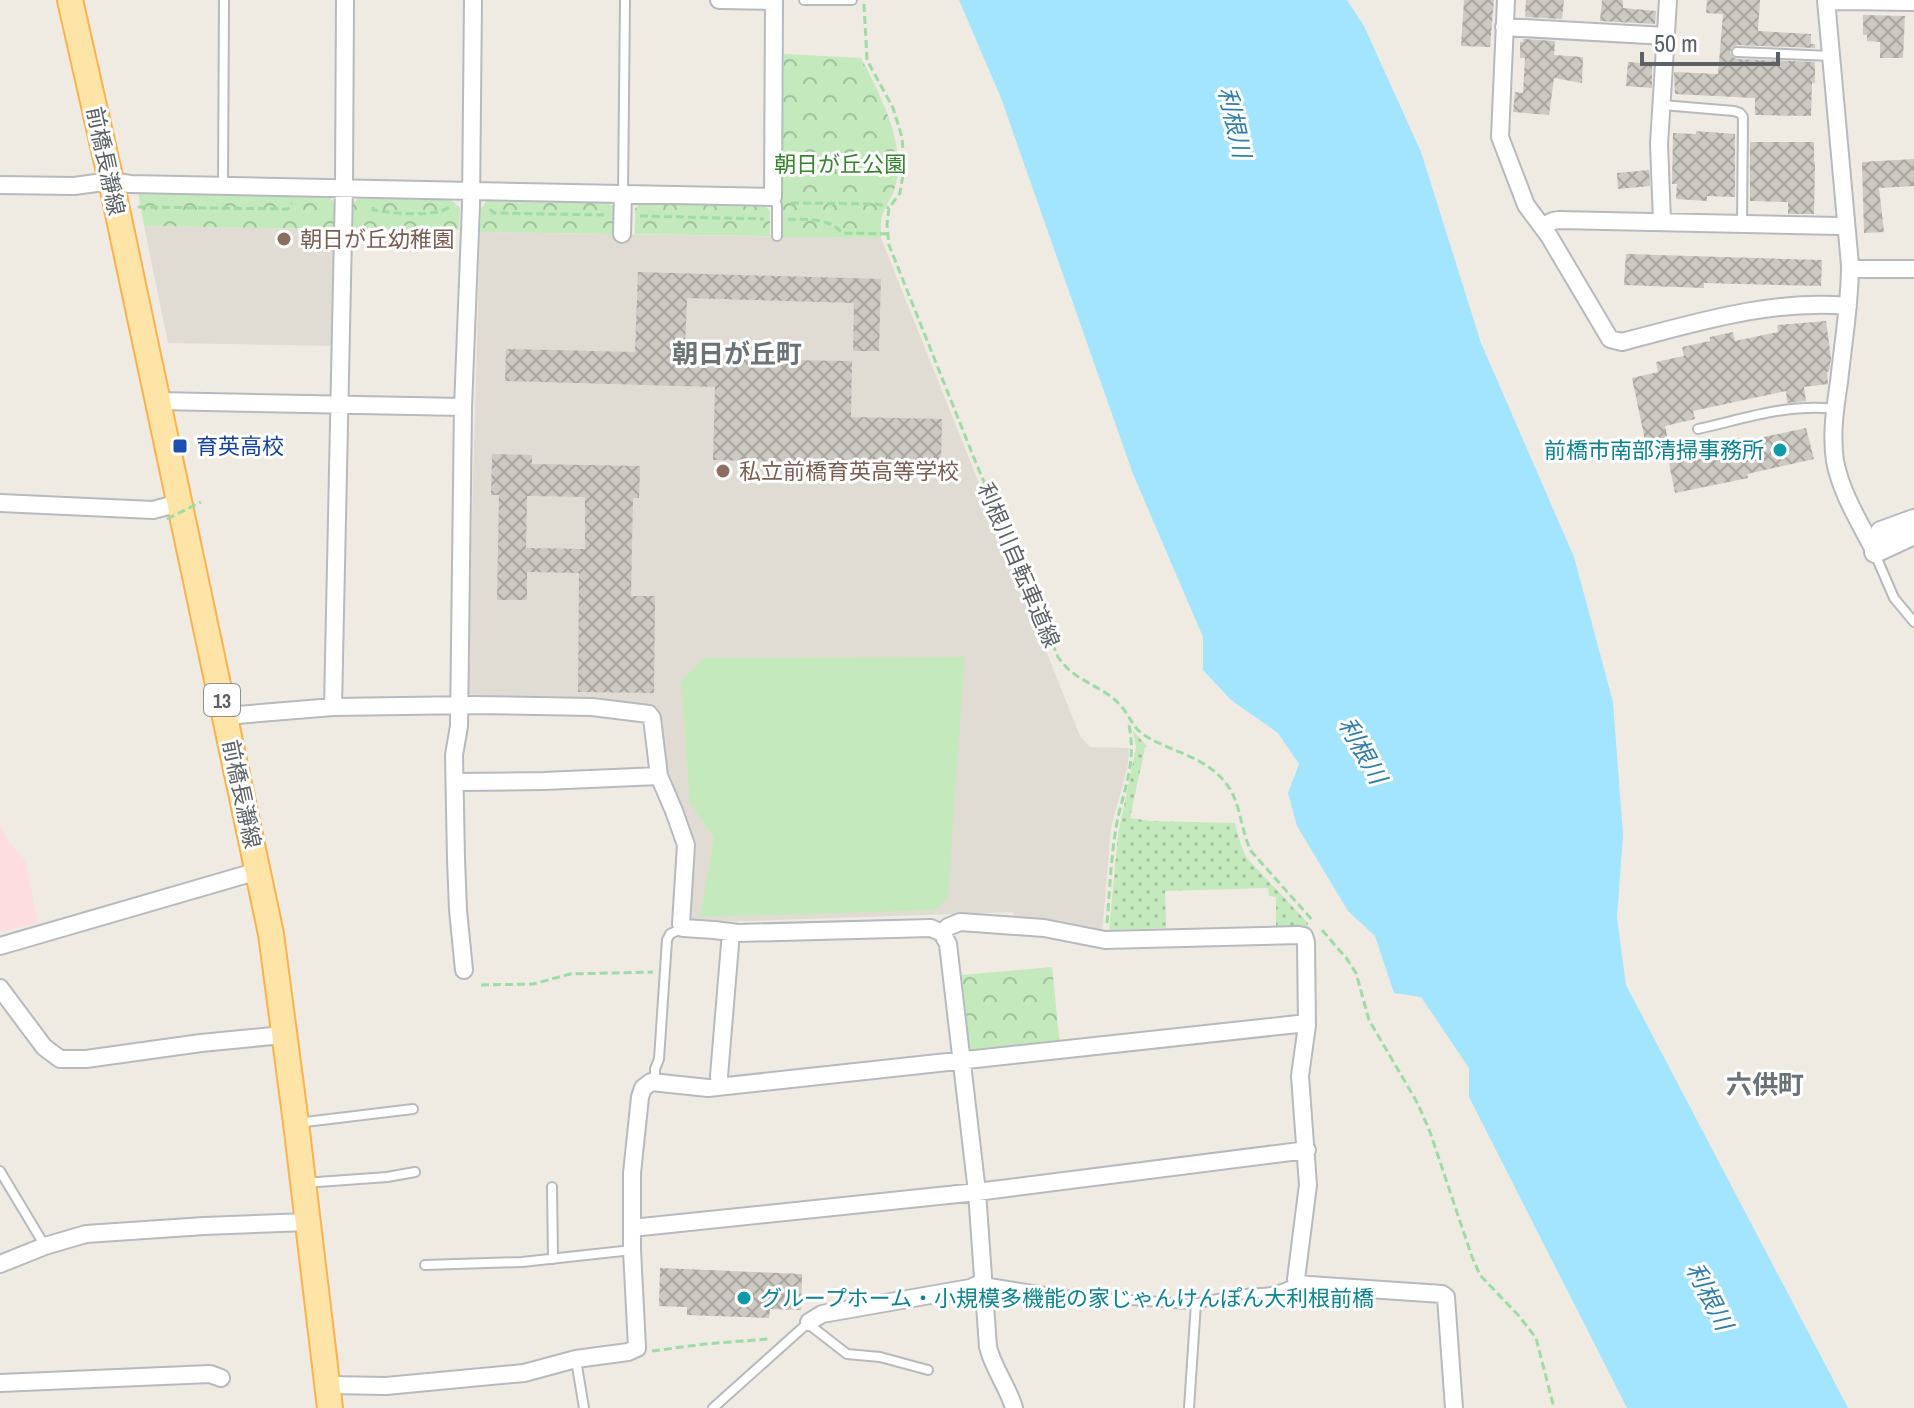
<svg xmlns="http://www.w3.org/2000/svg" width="1914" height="1408" viewBox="0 0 1914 1408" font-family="'Archivo Narrow','Noto Sans JP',sans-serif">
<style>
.education{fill:#e1dcd3}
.medical{fill:#fddddf}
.grass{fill:url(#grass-dots)}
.park{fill:url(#park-crowns)}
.pitch{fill:#c3e9bd}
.water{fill:#a3e5ff}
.building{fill:url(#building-cross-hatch);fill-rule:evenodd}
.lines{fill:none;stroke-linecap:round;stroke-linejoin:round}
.service-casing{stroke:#b6babe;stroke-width:12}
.minor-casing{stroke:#b6babe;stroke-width:20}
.tertiary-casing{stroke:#b6babe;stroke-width:24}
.primary-casing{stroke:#feb14d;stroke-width:28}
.path{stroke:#9fdca5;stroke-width:3;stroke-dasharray:8 4;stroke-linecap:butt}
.service{stroke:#fff;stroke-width:8}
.minor{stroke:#fff;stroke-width:16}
.tertiary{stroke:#fff;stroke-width:20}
.primary{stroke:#ffe4a8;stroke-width:24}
.path-bridge{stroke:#9fdca5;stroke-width:3;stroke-dasharray:8 4;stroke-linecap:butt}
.education-dot{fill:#8d6e63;stroke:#fff;stroke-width:3}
.transit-dot{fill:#1a4fb4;stroke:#fff;stroke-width:3}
.culture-dot{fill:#0f9aa8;stroke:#fff;stroke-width:3}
.labels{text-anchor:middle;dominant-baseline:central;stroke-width:6;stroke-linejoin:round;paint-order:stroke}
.shield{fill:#fff;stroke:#8c9093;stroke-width:2}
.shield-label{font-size:20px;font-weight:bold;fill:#5b6165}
.street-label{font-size:22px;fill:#5b6165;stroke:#fff}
.park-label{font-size:22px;fill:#35832c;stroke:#fff}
.education-label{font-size:22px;fill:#785e54;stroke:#fff;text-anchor:start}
.transit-label{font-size:22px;fill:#164399;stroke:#fff;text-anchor:start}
.culture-label{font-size:22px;fill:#0d838f;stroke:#fff;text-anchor:end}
.water-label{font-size:24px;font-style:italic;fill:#327da8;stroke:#fff}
.quarter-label{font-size:26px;font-weight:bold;fill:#6c7377;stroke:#fff}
</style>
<defs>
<pattern id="grass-dots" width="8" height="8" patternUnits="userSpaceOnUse" patternTransform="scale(2)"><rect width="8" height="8" fill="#c3e9bd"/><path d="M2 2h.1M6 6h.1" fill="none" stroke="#a1c09d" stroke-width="1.8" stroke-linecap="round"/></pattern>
<pattern id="park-crowns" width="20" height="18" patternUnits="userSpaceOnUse" patternTransform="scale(2)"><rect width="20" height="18" fill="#c3e9bd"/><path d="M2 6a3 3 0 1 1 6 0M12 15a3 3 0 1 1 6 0" fill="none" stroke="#a1c09d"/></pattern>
<pattern id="building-cross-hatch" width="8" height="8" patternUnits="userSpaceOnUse" patternTransform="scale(2)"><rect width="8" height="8" fill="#ccc8c2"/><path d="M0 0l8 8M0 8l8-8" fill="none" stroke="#a9a6a1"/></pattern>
</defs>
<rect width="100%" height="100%" fill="#efebe3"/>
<path class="education" d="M144,226L334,229L333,346L168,343Z
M480,232L881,238L1080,736L1090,747L1129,748L1128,765L1111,828L1102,933L1051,921L1015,918L1013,912L690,923L688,918L696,844L666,775L658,708L579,700H528L470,694L467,692Z"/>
<path class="medical" d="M0,823L10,844L25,860L38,923L0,932Z"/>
<path class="grass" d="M1133,731L1147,746L1145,748L1130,818L1151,821L1235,823L1240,842L1246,857L1308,923L1307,926L1276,931V897L1269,896L1268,888L1165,891L1166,928L1109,930L1118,835L1136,747Z"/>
<path class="park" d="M784,54L861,58C880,95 909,147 894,190C892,198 886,205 883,213C880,221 881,230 881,238L781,237Z
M138,192L327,195L335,203L334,229L144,226Z
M359,198L451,200L460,208L459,230L352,229V204Z
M487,201L609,203L616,208V234L480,232L481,209Z
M639,204L765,206L770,211V236L635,234V209Z
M1052,967L1060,1045L979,1055L970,1051L962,975Z"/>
<path class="pitch" d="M965,657L948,898L935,910L700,917L714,838L690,803L681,681L704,658Z"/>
<path class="water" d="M959,0H1347L1364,26L1421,152L1481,343L1574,557L1613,702L1623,835L1617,918L1626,985L1848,1408H1627L1469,1097V1068L1421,997L1394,993L1375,936L1348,911L1297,826L1288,793L1299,764L1278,733L1231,700L1203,670V637L1133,474L1001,98Z"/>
<path class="building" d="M1464,0H1494L1490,47L1461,46Z
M1526,0H1564L1562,19L1525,17Z
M1602,0H1623V8L1656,11L1655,24L1600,21Z
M1707,0H1760L1758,31L1811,34V44H1815V48L1737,45L1732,48L1730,52L1733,57L1737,59L1815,62V83H1812L1811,116L1755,115V98L1675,94L1674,72L1718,74L1723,14L1706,13Z
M1863,15L1905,16L1903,58H1880V42L1867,41V35H1863Z
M1523,39L1555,41L1554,55L1583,57L1582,83L1554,78L1549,115L1513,112L1515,92L1523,93L1525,58H1520V42H1523Z
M1628,62L1652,64V88L1626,86Z
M1696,131L1735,134V197L1707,196V201L1676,199L1677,184H1672L1673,133L1696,134Z
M1750,142H1814V162H1815L1814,214H1788V202L1750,201Z
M1914,159V186L1879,188L1884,232L1864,233L1862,162Z
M1649,170L1650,186L1618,189L1617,173Z
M1626,254L1822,260L1821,286L1704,283V288L1624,285Z
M638,272L881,279L879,351H853L854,303L687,298L685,351H713V359L852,361L851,417L942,419L941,465L713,460L715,387L505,381L506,349L635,352Z
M1826,321L1831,358L1829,371L1827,372L1828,384L1804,387L1806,401L1787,403L1786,391L1693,411L1695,419L1665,426L1669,445L1647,450L1632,378L1658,372L1656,362L1684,356L1682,347L1710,341V337L1733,332L1735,341L1778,332L1777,325Z
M1806,428L1814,459L1747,474L1748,478L1675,493L1667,453L1739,438L1740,442Z
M492,454L532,455V464L640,466L639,498H633L631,596H655L654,693L578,692L579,573L527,572V600H497L499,495H491ZM527,496L585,497V549L526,548Z
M660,1268L802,1274L801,1310L770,1309L769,1318L687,1315V1307L659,1306Z"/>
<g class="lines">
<defs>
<path id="service" d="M804,0H852
M1737,52L1831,56
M1662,105L1734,111L1740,113L1743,117L1742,224
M223,185L224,0
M623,194L625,0
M773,198L777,205V236
M1698,429C1743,419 1789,403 1835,409
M1875,554L1894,598L1914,622
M655,1081V1069L659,1059L667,940L670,934L683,928
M297,1123L413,1109
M0,1171L45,1246
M304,1183L387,1177L415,1172
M552,1187L553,1259
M425,1265L522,1262L632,1250
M983,1282L1071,1296L1190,1304C1206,1303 1220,1298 1235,1295C1262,1291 1270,1297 1297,1282
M576,1360L584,1408
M713,1408L809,1322L811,1326L847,1354L880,1357L928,1370
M1189,1408L1196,1303"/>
<path id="minor" d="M1506,0L1500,137L1526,205L1549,236L1610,339L1622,342C1695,323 1771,299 1848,306
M1826,0L1850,265C1850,304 1843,343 1839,382C1835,408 1831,435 1835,461C1841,493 1860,523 1875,552
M1826,2L1841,1L1914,2
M1504,27L1666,36
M0,185L74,186L111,181L130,184L773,197L774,1L719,0
M1662,222L1659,144L1668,0
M1543,226L1553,221L1559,220L1839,226L1846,224
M622,234L623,194
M1850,269H1914
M157,401L463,407
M0,503L153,510L179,503
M333,707L344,187L345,0
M225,716L333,707L473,705L592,707L649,714L652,718L659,776L674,811L686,845L681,924L683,928L714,930L738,933L931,928L942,933L948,944L977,1192L988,1347C993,1368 1008,1387 1014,1408
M456,782L544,781L659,776
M942,933L948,927L960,922L1044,928L1105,940L1299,935L1304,936L1306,942L1307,1025L1300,1076L1308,1185L1296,1279L1301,1284L1309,1285L1442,1294L1446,1297L1454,1408
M0,946L258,871
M464,970L458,910L456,859L454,755L459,726L463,407L471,205L473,0
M0,988L44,1047L60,1059H86L201,1043L283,1035
M720,1086L719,1076L731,932
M632,1228L977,1192L1307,1150
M0,1264L45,1246L86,1234L204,1226L308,1222
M809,1322L822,1314L970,1288L983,1282
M0,1383L210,1374L221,1378
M328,1385L386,1386L524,1373L576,1359L628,1352L637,1348L632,1250V1173L640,1097L643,1088L651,1082L708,1088L1298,1024L1307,1025"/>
<path id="tertiary" d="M1875,552L1881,532L1914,520
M1875,552L1914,534"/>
<path id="primary" d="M70,0L111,181L271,934L296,1123L330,1408"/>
</defs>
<use href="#service" class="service-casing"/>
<use href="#minor" class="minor-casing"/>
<use href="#tertiary" class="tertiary-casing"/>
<use href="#primary" class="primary-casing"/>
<path class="path" d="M864,4L867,60L893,108L902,137L904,168L900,193L889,208L887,225L889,245L976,463L1058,657C1074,682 1103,685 1121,706C1130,716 1133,728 1144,735C1171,752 1204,756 1225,782C1241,801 1240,829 1251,851L1314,922
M791,203L878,204L889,208
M138,207L288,209L292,203
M373,207V210C391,213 436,218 449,207
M490,209L494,213L604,215
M640,216L764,219
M788,219C806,220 829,217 842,233L888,234
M1107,923C1110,888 1111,852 1118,817C1126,784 1136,760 1129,725L1132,722
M1322,930L1347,959L1356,973L1369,1020L1418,1104L1430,1132L1472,1257L1480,1275L1519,1316L1536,1338L1554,1408
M481,985L533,984L570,974L653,972
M652,1351L705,1344L768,1339"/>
<use href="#service" class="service"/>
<use href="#minor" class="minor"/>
<use href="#tertiary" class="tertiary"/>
<use href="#primary" class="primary"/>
<path class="path-bridge" d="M167,519L201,502"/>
</g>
<g class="education-dot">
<circle cx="284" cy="239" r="8"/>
<circle cx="723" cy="471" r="8"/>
</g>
<rect class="transit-dot" x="172" y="438" width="16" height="16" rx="4"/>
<g class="culture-dot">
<circle cx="1780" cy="450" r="8"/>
<circle cx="744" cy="1298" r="8"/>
</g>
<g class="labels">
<rect class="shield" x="204" y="684" width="36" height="32" rx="6"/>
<g class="shield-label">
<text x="222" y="700">13</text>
</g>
<g class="street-label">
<text transform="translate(106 161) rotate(78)">前橋長瀞線</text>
<text transform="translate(1019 565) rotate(67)">利根川自転車道線</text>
<text transform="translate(242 794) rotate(78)">前橋長瀞線</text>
</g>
<g class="park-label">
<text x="840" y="164">朝日が丘公園</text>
</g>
<g class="education-label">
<text x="300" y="239">朝日が丘幼稚園</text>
<text x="739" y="471">私立前橋育英高等学校</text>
</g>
<g class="transit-label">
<text x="196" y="446">育英高校</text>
</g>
<g class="culture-label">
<text x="1764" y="450">前橋市南部清掃事務所</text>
<text x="760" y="1298" text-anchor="start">グループホーム・小規模多機能の家じゃんけんぽん大利根前橋</text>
</g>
<g class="water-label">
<text transform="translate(1235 122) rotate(77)">利根川</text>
<text transform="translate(1363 750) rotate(61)">利根川</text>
<text transform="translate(1710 1296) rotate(63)">利根川</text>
</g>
<g class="quarter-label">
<text x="737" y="353">朝日が丘町</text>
<text x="1765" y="1084">六供町</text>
</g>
</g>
<path d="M1642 52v12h136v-12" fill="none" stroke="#5b6165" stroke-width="4"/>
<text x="1654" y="52" font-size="24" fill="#5b6165" stroke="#ffffff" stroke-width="6" paint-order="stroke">50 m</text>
</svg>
